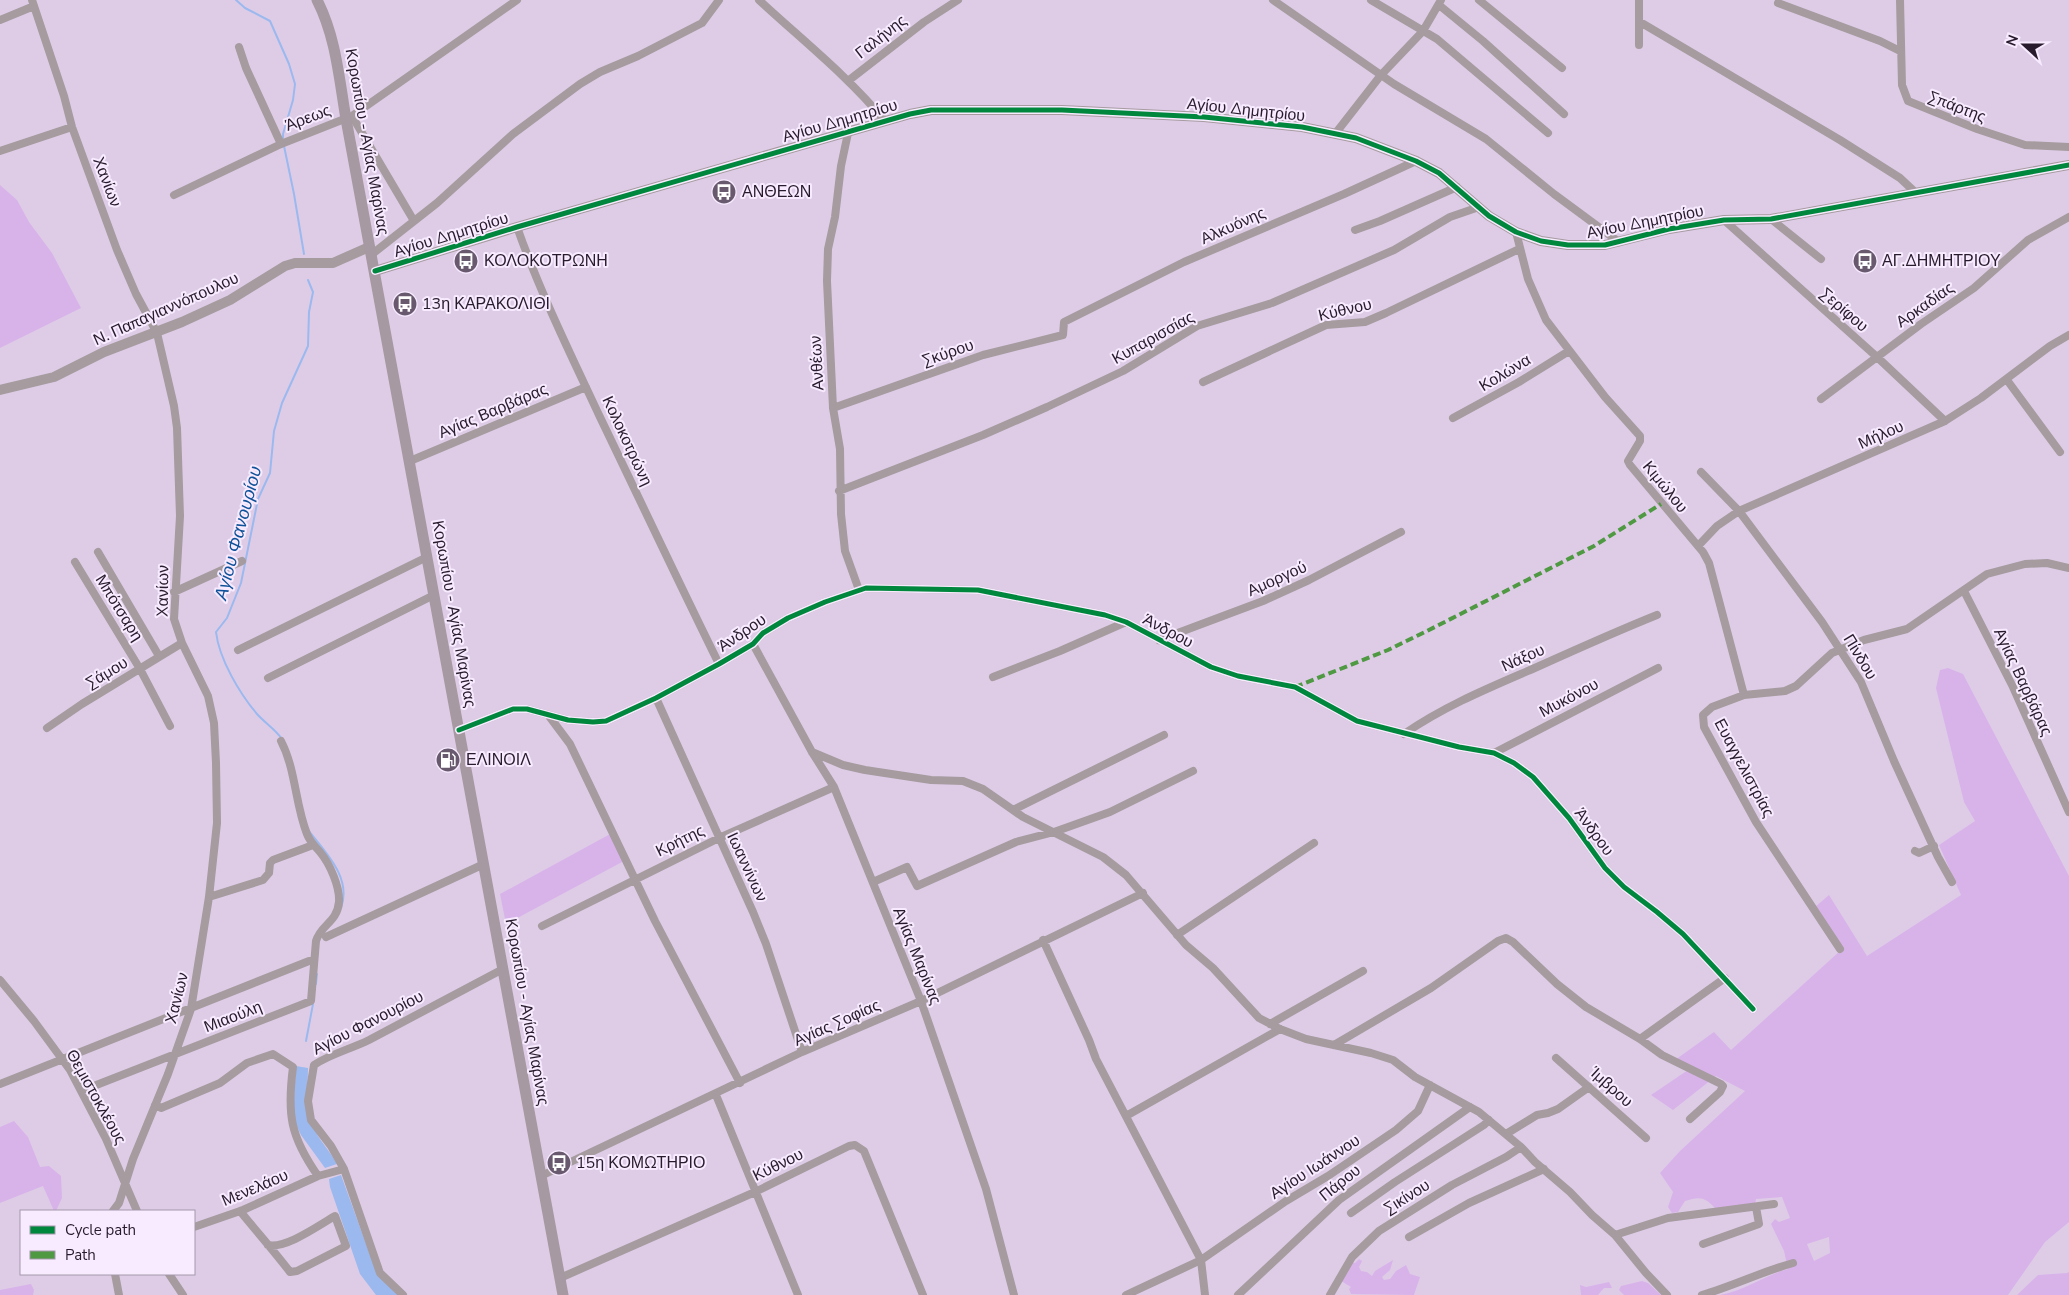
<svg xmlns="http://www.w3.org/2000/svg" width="2069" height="1295" viewBox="0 0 2069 1295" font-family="'Nunito Sans',sans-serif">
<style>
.green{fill:#d8b3ea;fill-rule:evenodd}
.water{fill:#9bb9ee}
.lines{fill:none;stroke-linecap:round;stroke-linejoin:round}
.stream{stroke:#9bb9ee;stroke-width:2}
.minor{stroke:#a69b9f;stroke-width:8}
.tertiary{stroke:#a69b9f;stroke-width:10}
.secondary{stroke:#a799a1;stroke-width:11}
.quiet{stroke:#4e9942;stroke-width:4;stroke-dasharray:8 4;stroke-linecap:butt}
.cycleway-casing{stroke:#f8ebff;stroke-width:8}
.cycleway{stroke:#00873e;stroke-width:5}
.labels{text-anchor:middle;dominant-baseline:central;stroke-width:4;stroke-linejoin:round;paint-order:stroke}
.street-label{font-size:16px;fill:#281b2d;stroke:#f8ebff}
.poi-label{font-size:16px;fill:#281b2d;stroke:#f8ebff;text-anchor:start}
.water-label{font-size:18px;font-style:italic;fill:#105299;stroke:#f8ebff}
</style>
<rect width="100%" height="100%" fill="#decce7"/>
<path class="green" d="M0,185L17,200L29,222L52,253L81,308L0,348Z
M1948,668L1963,674L2069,876V1222L2045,1242L2008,1295H1720C1747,1290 1763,1276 1788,1269L1784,1251L1771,1224L1775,1219L1779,1222L1790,1218L1782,1197L1756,1199L1755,1204L1716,1209C1705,1197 1700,1196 1685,1201L1678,1212L1672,1213L1668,1207L1673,1192L1660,1173L1680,1151L1745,1091L1716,1076L1673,1110L1651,1095L1691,1068L1675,1060L1714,1032L1731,1050L1841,950L1815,907L1829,895L1867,956L1961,895L1939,845L1975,821L1964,802L1936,688L1940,670ZM1829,1237L1830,1253L1814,1261L1807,1244Z
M612,833L624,861L506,924L500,894Z
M14,1121L28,1137L40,1167L49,1166L61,1176L62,1198L56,1211H54L43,1186L0,1203V1127Z
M1359,1259L1362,1261L1359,1267L1361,1271L1367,1272L1372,1276L1375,1271L1393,1260L1390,1270L1382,1277L1384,1280L1390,1279L1396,1271L1406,1265L1410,1274L1420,1277L1414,1295L1351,1294L1349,1289L1351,1287L1341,1281L1348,1272L1350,1262L1355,1263Z
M2069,1272V1295H2017L2038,1275L2067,1273Z
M1642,1281L1648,1283L1661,1295H1624L1619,1290L1621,1286Z
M1609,1282L1612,1288H1604L1598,1295H1581L1580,1285L1586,1287Z
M31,1284L34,1290L33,1295H0V1290Z"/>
<path class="water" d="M296,1066L308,1068C308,1088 304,1108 313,1127C319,1140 330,1151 337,1164L325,1168L301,1135L293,1119Z
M341,1175L374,1266L399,1295H376L360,1274L330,1187L329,1179Z"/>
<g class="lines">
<path class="stream" d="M236,0L245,8L270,21L289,64L295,84L293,100L283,134V142
M284,146L294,194L304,254
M282,739C275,729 265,723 257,714C240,694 219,659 216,632L227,618L241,583L258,499L270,473L274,431L282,403L308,346L309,312L313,292L308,280
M309,831C326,853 352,878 341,908
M316,984L317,974
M306,1041L313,1004"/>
<path class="minor" d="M32,0L64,96L72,127L117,250L136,294L157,333L174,406L177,428L180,516L174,619L182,643L208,696L214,723L216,763L217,823L209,897L191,1009L168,1074L133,1159L119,1203L113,1211
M759,0C801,39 848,76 885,121
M1273,0L1394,84L1486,139L1554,194L1619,242
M1371,0L1437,39L1548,133
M1479,0L1562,68
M1639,0V45
M1900,0L1902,85L1908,101L1977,129L2025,145L2069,147
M1778,3L1880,41L1900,51
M1439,5L1483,41L1564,114
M0,20L34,6
M1640,22L1840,140L1900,178L1916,193
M239,47L246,68L281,144
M848,81L924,22L958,0
M352,116L414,221
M848,133L841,166L835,217L828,249L827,281L833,408L840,449L841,514L845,551L859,590
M1335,134L1381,75L1423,31L1441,0
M0,151L72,127
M174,195L281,144L352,116L517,0
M1771,219L1821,259
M1724,220L1877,357L1945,421
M517,227C540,292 570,353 599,415C639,498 678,581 719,664
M1355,230L1380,221L1457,187
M1516,232L1528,279L1546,320L1605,397L1640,436V441L1628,461L1630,465L1703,552L1709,563L1744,695
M371,255L437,203L513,134L580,84L600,72L638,56L702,23L719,0
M2007,380L2060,452
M1203,382L1326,325L1365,322L1386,313L1519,249
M1821,399L1921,324L1974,288L2028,240L2069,217
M833,408L983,355L1063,335L1064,322L1184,262L1344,194L1416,161
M1453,418L1519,382L1569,351
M410,461L586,387
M1701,472L1739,511L1822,622L1861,682L1894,761L1938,857L1952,882
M839,491L983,435L1047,407L1123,371L1197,326L1272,303L1394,250L1450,217L1479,207
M1698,546L1717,526L1739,511L1945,421L1981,398L2050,346L2069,335
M98,552L159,656
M75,562L140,669L170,726
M1964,591L2013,687L2069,812
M174,592L242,561
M1159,640L1263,601L1309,580L1401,532
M753,644L812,752L834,787L921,1001L986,1189L1014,1295
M238,650L427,557
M993,677L1060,651L1126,622
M268,678L434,595
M656,698L753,912L766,944L802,1052
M549,716L570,744L655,921L740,1083
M47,728L82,704L182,643
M459,730L513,709H527L568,720L593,722L606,721L656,698L719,664L753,644L763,633L788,618L825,602L866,588L978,590L1105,615L1126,622L1211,667L1238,676L1295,687L1357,721L1459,747L1494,753L1514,763L1533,777L1569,818L1605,868L1624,887L1657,912L1683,934L1753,1009
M1404,734C1446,705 1491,687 1537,667C1577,649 1617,631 1657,615
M812,752L843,765L865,770L931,780L963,781L983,789L1023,817L1103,857L1126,875L1186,945L1213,968L1259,1018L1280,1029L1306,1039L1371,1053L1393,1060L1415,1077L1479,1112L1521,1147L1535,1162L1570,1192L1592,1215L1615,1235L1646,1273L1667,1295
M1494,753L1658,668
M1013,810L1164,735
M1915,851L1919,853L1934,846
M873,882L907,867L917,886L1016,842L1054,832L1110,812L1193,771
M209,897L263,880L269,873L270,863L273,860L313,845
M542,926L719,838L834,787
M1177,935L1314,843
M326,937L484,864
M1043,940L1089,1040L1096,1059L1201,1260L1205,1295
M1840,949L1756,822L1704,727L1703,715L1712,707L1744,695L1785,691L1796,686L1832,653L1864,640L1907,629L1987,574L2025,564L2047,563L2069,568
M0,980L34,1021L70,1070L106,1139L137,1211
M1270,1024L1363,971
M1640,1039L1725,978
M1334,1045L1431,988L1498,941L1506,938L1513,942L1557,984L1586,1007L1640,1039L1662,1055L1721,1084L1723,1086L1720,1092L1690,1119
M1556,1058L1646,1138
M0,1084L309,961H314
M81,1091L311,1001L316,941C321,924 337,923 339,902C340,887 330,864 320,852C315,846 310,842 307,834C295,804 296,770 281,741
M716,1095L798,1295
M155,1105L161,1108L220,1083L247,1063L273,1054L293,1067C287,1114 290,1136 318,1176
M1126,1116L1280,1029
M1506,1134L1537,1115L1548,1113L1558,1109L1589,1087
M541,1176L802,1052L921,1001L1143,893
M240,1211C257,1232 274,1251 290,1272L297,1271L346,1246L335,1216C319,1225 286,1249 268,1245
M1351,1213L1395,1182L1484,1125L1489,1120
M194,1227L243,1210L318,1176L344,1169
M1615,1235L1668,1218L1774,1204
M1409,1237L1469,1203L1544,1169
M1703,1244L1759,1224L1756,1207
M115,1274L119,1295
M169,1274L183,1295
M560,1278L755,1192L849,1146L855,1145L864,1151L923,1295
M403,1295L380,1273L344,1169L331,1146L311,1120L308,1101L314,1065C330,1054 351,1049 369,1040L503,969
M1126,1295L1201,1260L1286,1201L1328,1176L1396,1130L1418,1111L1430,1085
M1238,1295L1339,1200L1470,1107
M1330,1295L1352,1257L1379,1231L1452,1185L1506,1157L1521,1147
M1702,1295C1733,1286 1761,1272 1793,1263"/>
<path class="tertiary" d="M375,271L517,227L910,114L931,110H1062L1204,117L1302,127L1356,138L1416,161L1439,173L1489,216L1516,232L1541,241L1568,245H1605L1669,229L1724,220L1771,219L2069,165
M0,390L54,377L104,352L182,322L230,300L285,266L295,263H333L369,247"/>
<path class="secondary" d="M317,0C336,37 339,78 346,119L563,1295"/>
<path class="quiet" d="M1295,687L1388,650L1427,631L1594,546L1661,504"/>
<defs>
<path id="cycleway" d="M375,271L517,227L910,114L931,110H1062L1204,117L1302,127L1356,138L1416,161L1439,173L1489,216L1516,232L1541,241L1568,245H1605L1669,229L1724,220L1771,219L2069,165
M459,730L513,709H527L568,720L593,722L606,721L656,698L719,664L753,644L763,633L788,618L825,602L866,588L978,590L1105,615L1126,622L1211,667L1238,676L1295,687L1357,721L1459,747L1494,753L1514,763L1533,777L1569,818L1605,868L1624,887L1657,912L1683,934L1753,1009"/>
</defs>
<use href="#cycleway" class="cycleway-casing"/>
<use href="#cycleway" class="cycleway"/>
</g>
<defs>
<symbol id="bus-disc" viewBox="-11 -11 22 22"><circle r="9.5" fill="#68596e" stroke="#f8ebff"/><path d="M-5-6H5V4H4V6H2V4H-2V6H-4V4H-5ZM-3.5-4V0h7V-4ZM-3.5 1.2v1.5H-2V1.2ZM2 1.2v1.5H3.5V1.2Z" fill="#fff"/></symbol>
<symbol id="fuel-disc" viewBox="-11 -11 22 22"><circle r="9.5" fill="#68596e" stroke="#f8ebff"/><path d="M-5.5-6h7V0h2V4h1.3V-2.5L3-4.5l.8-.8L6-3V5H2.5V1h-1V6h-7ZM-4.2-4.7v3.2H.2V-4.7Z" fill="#fff"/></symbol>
</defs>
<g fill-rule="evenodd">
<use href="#bus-disc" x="710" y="178" width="28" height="28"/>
<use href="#bus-disc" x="452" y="247" width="28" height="28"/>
<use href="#bus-disc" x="1851" y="247" width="28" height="28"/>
<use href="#bus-disc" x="391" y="290" width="28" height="28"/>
<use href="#fuel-disc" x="434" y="746" width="28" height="28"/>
<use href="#bus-disc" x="545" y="1149" width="28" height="28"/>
</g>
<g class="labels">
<g class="street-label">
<text transform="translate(881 37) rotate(-38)">Γαλήνης</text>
<text transform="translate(1957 107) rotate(21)">Σπάρτης</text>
<text transform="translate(1246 110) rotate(6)">Αγίου Δημητρίου</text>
<text transform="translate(308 118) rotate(-21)">Άρεως</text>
<text transform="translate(840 121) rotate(-16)">Αγίου Δημητρίου</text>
<text transform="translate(367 142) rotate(80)">Κορωπίου - Αγίας Μαρίνας</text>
<text transform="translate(107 182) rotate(69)">Χανίων</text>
<text transform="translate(1645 222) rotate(-11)">Αγίου Δημητρίου</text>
<text transform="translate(1233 226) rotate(-24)">Αλκυόνης</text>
<text transform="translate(451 235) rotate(-17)">Αγίου Δημητρίου</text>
<text transform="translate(1925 305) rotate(-35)">Αρκαδίας</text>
<text transform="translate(166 309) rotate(-24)">Ν. Παπαγιαννόπουλου</text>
<text transform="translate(1345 310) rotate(-13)">Κύθνου</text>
<text transform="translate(1844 310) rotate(41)">Σερίφου</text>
<text transform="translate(1153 338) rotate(-29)">Κυπαρισσίας</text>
<text transform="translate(948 353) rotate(-19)">Σκύρου</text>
<text transform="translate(817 363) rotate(-93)">Ανθέων</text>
<text transform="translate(1505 373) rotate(-31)">Κολώνα</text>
<text transform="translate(493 411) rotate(-23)">Αγίας Βαρβάρας</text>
<text transform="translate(1881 435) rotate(-24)">Μήλου</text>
<text transform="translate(627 441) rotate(65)">Κολοκοτρώνη</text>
<text transform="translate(1665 487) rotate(51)">Κιμώλου</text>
<text transform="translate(1277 579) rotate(-24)">Αμοργού</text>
<text transform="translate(163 591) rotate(-89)">Χανίων</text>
<text transform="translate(119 608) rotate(58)">Μπότσαρη</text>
<text transform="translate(454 614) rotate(80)">Κορωπίου - Αγίας Μαρίνας</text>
<text transform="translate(1168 631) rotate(28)">Άνδρου</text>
<text transform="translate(742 633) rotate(-34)">Άνδρου</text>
<text transform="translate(1860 657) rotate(59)">Πίνδου</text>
<text transform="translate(1523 658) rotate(-24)">Νάξου</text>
<text transform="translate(107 673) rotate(-31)">Σάμου</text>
<text transform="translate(2023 682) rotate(65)">Αγίας Βαρβάρας</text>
<text transform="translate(1569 698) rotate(-28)">Μυκόνου</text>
<text transform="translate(1744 768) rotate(62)">Ευαγγελιστρίας</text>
<text transform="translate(1594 832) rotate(54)">Άνδρου</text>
<text transform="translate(680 841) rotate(-26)">Κρήτης</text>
<text transform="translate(747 867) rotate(65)">Ιωαννίνων</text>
<text transform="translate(917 956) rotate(68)">Αγίας Μαρίνας</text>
<text transform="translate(177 998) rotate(-76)">Χανίων</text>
<text transform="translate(527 1012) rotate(80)">Κορωπίου - Αγίας Μαρίνας</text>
<text transform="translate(233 1017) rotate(-21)">Μιαούλη</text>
<text transform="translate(368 1023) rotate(-27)">Αγίου Φανουρίου</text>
<text transform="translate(837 1023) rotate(-24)">Αγίας Σοφίας</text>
<text transform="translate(1611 1087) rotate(42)">Ίμβρου</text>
<text transform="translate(96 1097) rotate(61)">Θεμιστοκλέους</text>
<text transform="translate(778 1165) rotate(-26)">Κύθνου</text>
<text transform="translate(1315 1167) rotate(-33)">Αγίου Ιωάννου</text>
<text transform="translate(1340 1183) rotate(-39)">Πάρου</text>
<text transform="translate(255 1188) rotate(-23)">Μενελάου</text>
<text transform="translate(1407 1197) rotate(-32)">Σικίνου</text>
</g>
<g class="poi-label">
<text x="742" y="192">ΑΝΘΕΩΝ</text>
<text x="484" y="261">ΚΟΛΟΚΟΤΡΩΝΗ</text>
<text x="1882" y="261">ΑΓ.ΔΗΜΗΤΡΙΟΥ</text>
<text x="422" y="304">13η ΚΑΡΑΚΟΛΙΘΙ</text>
<text x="466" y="760">ΕΛΙΝΟΙΛ</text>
<text x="576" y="1163">15η ΚΟΜΩΤΗΡΙΟ</text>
</g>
<g class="water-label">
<text transform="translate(238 533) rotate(-75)">Αγίου Φανουρίου</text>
</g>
</g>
<rect x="20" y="1210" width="175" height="65" fill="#f8ebff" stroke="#a598ab"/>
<rect x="30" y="1226" width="25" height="8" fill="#00873e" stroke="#a598ab"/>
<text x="65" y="1235" font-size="15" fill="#281b2d">Cycle path</text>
<rect x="30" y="1251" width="25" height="8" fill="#4e9942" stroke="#a598ab"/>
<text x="65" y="1260" font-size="15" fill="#281b2d">Path</text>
<g transform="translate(2024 45) rotate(291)" stroke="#f8ebff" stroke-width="4" paint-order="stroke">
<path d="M0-4L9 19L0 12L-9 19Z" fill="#281b2d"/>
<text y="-8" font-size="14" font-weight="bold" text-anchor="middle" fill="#281b2d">N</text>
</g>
</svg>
